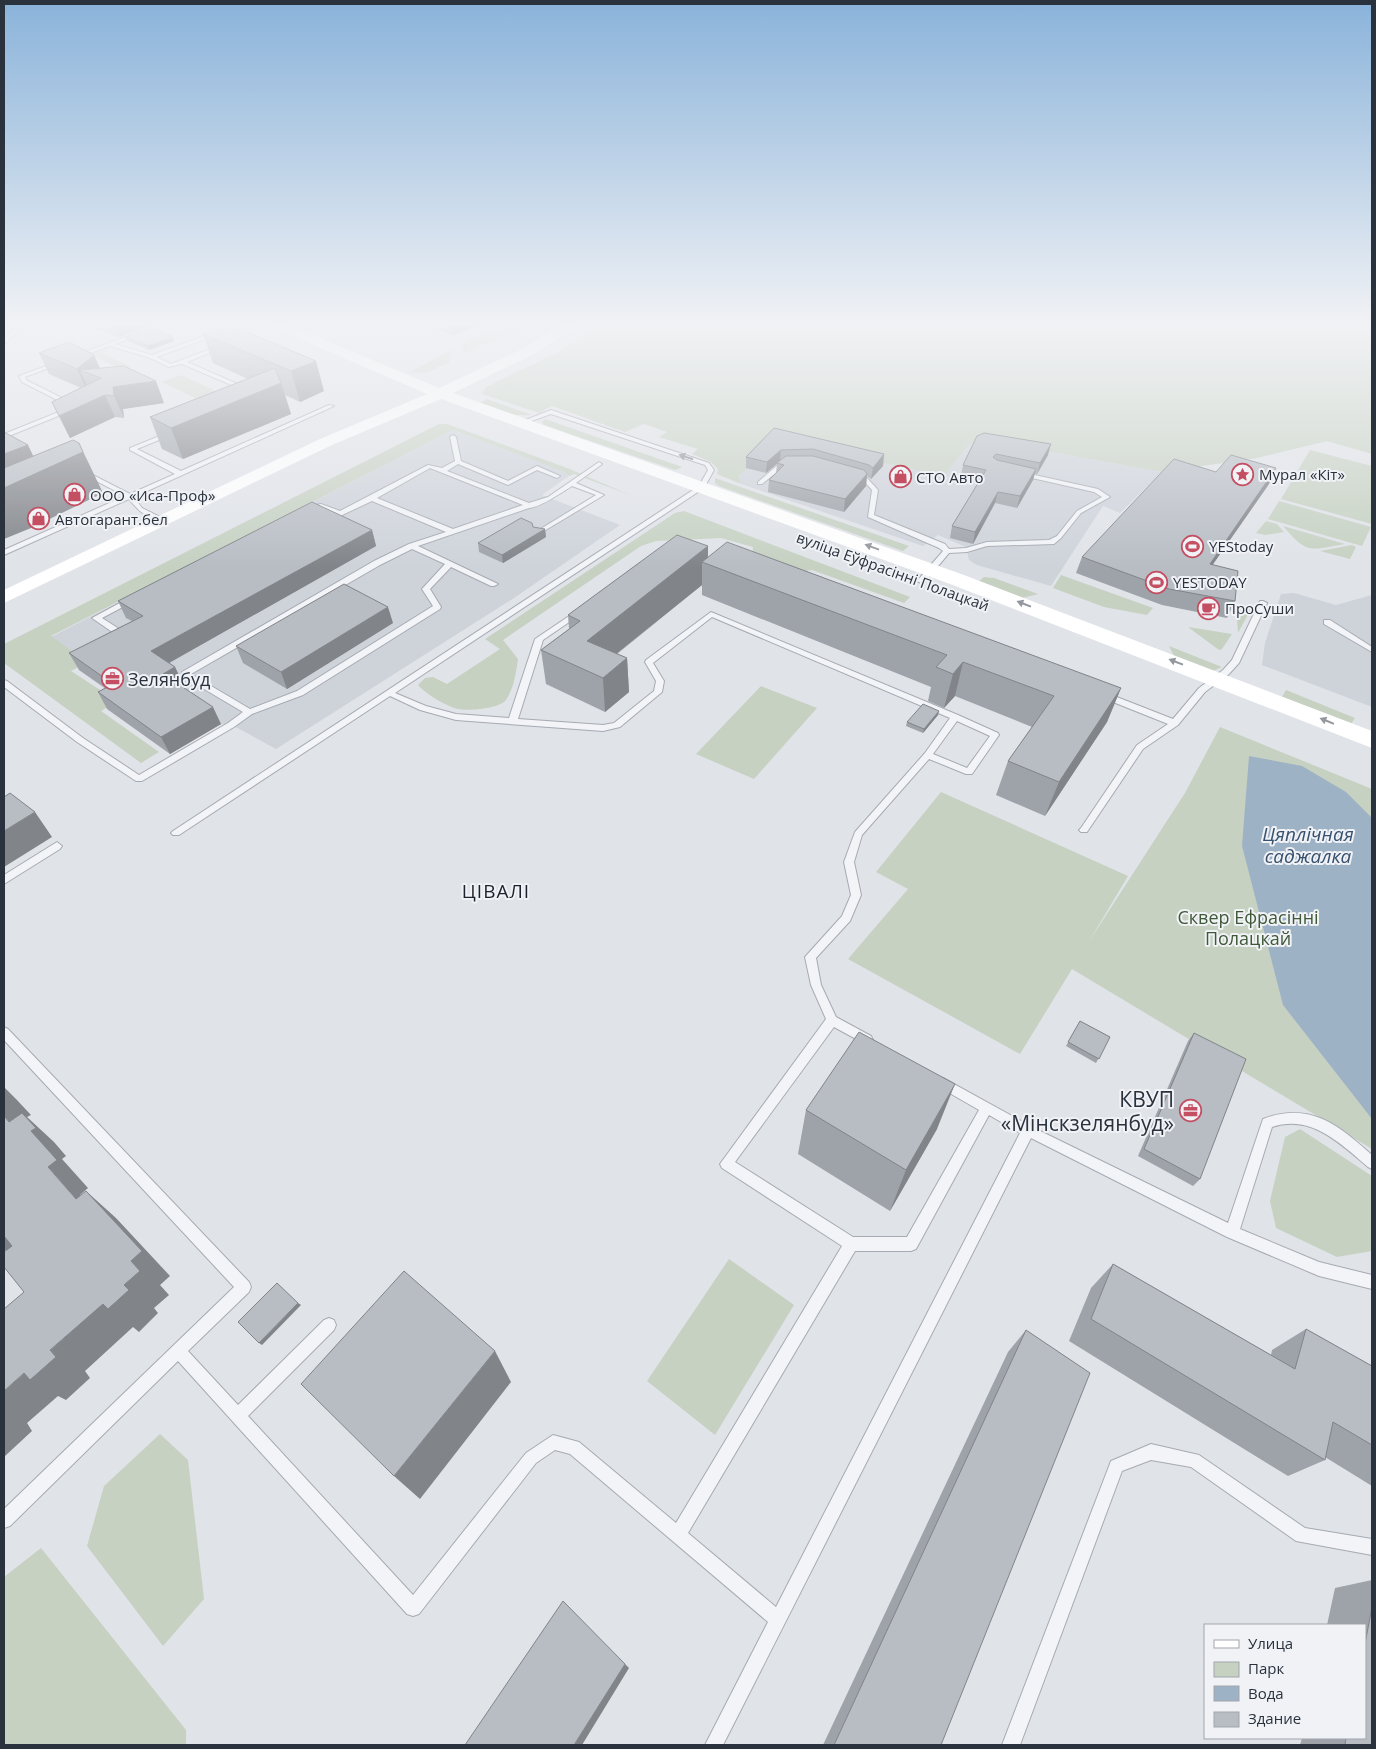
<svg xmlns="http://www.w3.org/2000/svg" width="1376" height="1749" viewBox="0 0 1376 1749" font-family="'Open Sans',sans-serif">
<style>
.built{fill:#ced3da}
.green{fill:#c6d1c2}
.water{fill:#9eb2c6}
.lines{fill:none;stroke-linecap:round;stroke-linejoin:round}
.lane-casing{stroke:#a6aab2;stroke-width:2}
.lane{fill:#f3f4f7;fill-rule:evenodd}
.secondary{fill:#fff;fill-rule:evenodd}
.wall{fill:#9ea3a9}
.shaded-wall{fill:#818489}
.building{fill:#b8bdc4;stroke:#818489}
.oneway{fill:#8e939a}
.oneway2{fill:#94989e}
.labels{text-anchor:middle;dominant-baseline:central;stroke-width:4;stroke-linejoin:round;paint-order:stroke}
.far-poi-label{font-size:15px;fill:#2a323e;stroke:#f0f2f6;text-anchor:start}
.far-street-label{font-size:15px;fill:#2a323e;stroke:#f0f2f6}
.poi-label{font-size:18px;fill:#2a323e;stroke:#f0f2f6;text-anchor:start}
.park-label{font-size:18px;fill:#3f5938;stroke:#f0f2f6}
.water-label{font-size:19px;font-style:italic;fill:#37516f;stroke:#f0f2f6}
.neighbourhood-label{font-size:19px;letter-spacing:1px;fill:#1c232f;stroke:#f0f2f6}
.near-poi-label{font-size:21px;fill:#2a323e;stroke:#f0f2f6;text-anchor:end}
</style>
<rect width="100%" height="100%" fill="#e0e3e8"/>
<path class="built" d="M453,430L564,472L569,476L542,495L620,525L514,598L276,749L232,725L221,724L170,754L122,701L79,670L91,663L51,637Z
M774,438L969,444L984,440L1162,472L1120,513L1103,506L1051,586L977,565L969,560L966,547L938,535L923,546L741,484L739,476Z
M1294,593L1336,605L1372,595V707L1262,665L1265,643L1281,594Z"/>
<path class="green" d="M488,324H532L462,354L463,344L478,337Z
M607,324H1372V454L1327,441L1257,458L1162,472L984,440L969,444L944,476L774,439L739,476L741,484L717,474L718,469L711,462L692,454L698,449L659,437L667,432L644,424L625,432L552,406L539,413L482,394L486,387L554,354Z
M111,349L102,353L131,367L123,370L93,356V353Z
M452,350L450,362L428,372L408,373Z
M181,375L226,396L208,404L162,382Z
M487,399L532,415H514L480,403Z
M545,419L682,467L675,470L544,425L542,422Z
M439,424H447L567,468L630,495L574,474L569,476L564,472L453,430L51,636L88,662L71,671L117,701L101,711L159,752L141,763L4,663V644Z
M1310,450L1372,466V524L1281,499Z
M715,478L909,546L903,551L719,486L715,483Z
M1279,501L1371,527L1362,546L1268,519Z
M684,511L910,597L904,603L812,570L794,573L752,557L753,547L721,538L656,541L641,546L503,640L518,659C516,673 514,688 506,700C499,709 465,712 454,708C442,703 427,695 418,685L425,678L433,677L447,684L500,649L485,639L675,513Z
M1266,521L1277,524L1284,532L1265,535L1256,533Z
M1283,526L1345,544C1309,550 1308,555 1283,526Z
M1352,545L1356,547L1350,559L1320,551Z
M1061,575L1153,608L1147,615L1104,607L1053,588Z
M984,577L994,578L1038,594L1022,598L978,582Z
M1236,604L1252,607L1238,633Z
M1188,627L1232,634L1222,649L1219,650Z
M1169,646L1222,667L1213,671L1174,656Z
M761,686L817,708L754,779L696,754Z
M1286,690L1355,718L1351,724L1282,697Z
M1220,727L1372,789V1149L1072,969L1020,1054L848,959L908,889L876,872L941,792L1128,876L1088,943L1185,793Z
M1300,1129L1372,1176V1251L1337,1257L1276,1228L1270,1201L1285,1137Z
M729,1259L794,1305L715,1435L647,1381Z
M160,1434L188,1460L204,1599L163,1646L87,1546L104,1486Z
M41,1548L186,1730V1745H4V1577Z"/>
<path class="water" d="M1249,756L1302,766L1346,792L1372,818V1119L1283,1005L1242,846Z"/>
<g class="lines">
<defs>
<path id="lane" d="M20,324H25L4,344V339Z
M160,324H167L115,344L152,355L218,331L230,324H235L222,333L157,357L171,364L218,346H222V348L187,362L247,388V390H243L182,364L169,367L150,358L110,346L79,357L74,356Z
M57,362L62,363L25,377L26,380L78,406V408L4,438V434L71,407L22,382L19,376Z
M329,405L334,406L134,497L142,508L164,519V521C151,522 137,510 129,499L4,555V550L125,496L83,474V472H87L130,494L175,474L130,450V448L167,433H171V435L137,449L181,471Z
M551,410L709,463L714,470L704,488L395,693L426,706L456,714L509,718L535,639L578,610L582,612L581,614L543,640L518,719L603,725L614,723L654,691L656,681L645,662L646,660L711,612L958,715L998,733L999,735L972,774H966L929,759L862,835L854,862L861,895L850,921L816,958L821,985L836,1017L871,1036L873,1040L871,1044L867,1045L834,1027L735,1162L853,1237H907L979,1110L939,1087L937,1083L939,1079L943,1078L1032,1127L1228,1223L1263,1119C1310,1101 1338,1125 1372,1155V1169L1368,1167C1340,1143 1311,1114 1272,1127L1240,1229L1319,1262L1372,1275V1289L1319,1276L1227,1237L1031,1138L723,1745H705L768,1622L570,1454L555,1450L536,1463L419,1614L413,1616L407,1614L178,1361L10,1526L4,1528V1509L234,1287L4,1040V1027L8,1029L249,1282L251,1287L249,1292L188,1351L238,1405L324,1320L329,1318L334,1320L336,1325L334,1330L248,1416L413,1595L526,1453L553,1435L579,1442L676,1523L842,1246L722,1168L720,1164L826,1019L811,985L805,957L842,916L851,895L844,862L855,832L925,753L950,718L712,617L653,663L664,681L662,692L620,727L603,731L456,720L420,710L390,696L179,835H173L171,833L173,831L699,486L708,470L705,465L551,414L523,424L518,423ZM957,721L990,736L967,768L933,754ZM989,1115L1020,1133L776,1607L688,1533L855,1251H911L916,1249Z
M453,435L456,437L461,461L508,481L537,466L560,476L557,478L537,470L508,485L458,464L447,471L529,503L548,497L599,462L602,464L601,465L576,483L604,495L539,534L534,533L596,495L572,486C561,493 541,507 529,508L418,546L498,584L494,586H491L451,567L430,589L441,607L440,609L303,695L252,714L234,727L142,781H136L77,742L4,687V680L7,681L83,738L139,775L228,723L243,712L182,676V672L374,561L409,544L446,532L372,501L340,516L316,505L321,504L340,511L428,465L442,468L455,461L450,437ZM430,468L440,472L523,505L453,529L377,498ZM412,549L445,564L422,589L433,606L297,691L250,709L191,674L380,565Z
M788,462L790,463V465L784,466L762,484H758V482L780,463Z
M1021,472L1098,489L1110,497L1081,513L1061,538L1054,544L987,546L967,552L949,553L924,583H921L917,581L943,551L939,548L868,517L872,490L863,480L851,476L854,474L867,478L878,490L874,515L945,544L949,549L966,548L987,542L1049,540L1057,536L1077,511L1102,497L1094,492L1019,475V473Z
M129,598H132L136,600L102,618L127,634V638H121L92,618Z
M1260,601H1263L1267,603L1239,663L1229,674L1205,692L1178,725L1143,749L1087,832H1081L1079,830L1081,828L1137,745L1168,724L1103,698V694H1109L1173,719L1199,688L1223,670L1232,660Z
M1324,620H1330L1372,647V652L1324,624Z
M57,842L62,846L60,849L4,884V875Z
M1151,1444L1199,1455L1305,1528L1372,1539V1555L1296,1541L1191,1467L1151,1460L1122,1471L1020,1745H1002L1111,1461Z"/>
</defs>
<use href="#lane" class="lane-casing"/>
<use href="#lane" class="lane"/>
<path class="secondary" d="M271,324H287L439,388L522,349L563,324H578L577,327L532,355L453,393L964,575L1372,731V748L950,584L441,399L332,445L4,603V590L320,439L427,394L272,327Z"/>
</g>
<path class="wall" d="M91,324H154L152,325L118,337L92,327Z
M421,324H484L453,335Z
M230,325L324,391L300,402L285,395L291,414L183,459L162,449L150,417L248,379L213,363L203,334Z
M126,337H173L174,341L149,350L128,341Z
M39,353L94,355L100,368L164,403L123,409L124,418L115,417L70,438L52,402L81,388L49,374Z
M774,428L884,454L883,466L871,479L867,476L866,486L844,512L768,492L769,480L776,473L777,464L766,473L746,468V457Z
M977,436L1048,455L1037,474H1035L1033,480L1017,508L995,503L973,544L950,538L952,526L980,480L961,476L963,465Z
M1216,472L1269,484L1213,564L1235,601L1227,618L1162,605L1076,573L1082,557Z
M533,527L545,529L546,537L503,563L479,552L478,543Z
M372,530L376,546L169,663L175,667L183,684L181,685L221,724L170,754L107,709L98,692L105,688L79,670L69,653L132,621L126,618L118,601Z
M708,546V557L1121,688L1107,722L1045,816L996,795L1008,761L1032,727L955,696L944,708L928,701L931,687L702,595V585L617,654L627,658L629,692L605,712L546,684L541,650L569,629L568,615Z
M393,623L287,689L243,663L236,646Z
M938,715L923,733L906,726L907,722Z
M1080,1021L1110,1037L1096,1063L1066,1046Z
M1194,1033L1200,1179L1193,1186L1138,1156L1188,1041Z
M806,1110L937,1129L890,1211L798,1154Z
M1113,1264L1271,1355L1272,1350L1306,1329L1372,1366V1486L1325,1457V1460L1288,1476L1069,1341L1091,1288Z
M1026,1330L941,1745H823L1008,1352Z
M1372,1580V1745H1300L1302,1738H1365V1625H1327L1335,1588Z"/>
<path class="shaded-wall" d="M113,324H154L152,325L118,337Z
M451,324H484L453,335Z
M173,337L174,341L149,350L148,346Z
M94,355L103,376L80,370L89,389L87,391L77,369Z
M316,361L324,391L300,402L291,371Z
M156,381L164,403L123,409L124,418L114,396L113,387Z
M281,383L291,414L183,459L171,428Z
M105,395L115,417L70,438L59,416Z
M79,443L103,493L31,528L4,539V488Z
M1051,444L1048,455L1037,474L1040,463Z
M28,445L39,468L11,479L4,465V454Z
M781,450L780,461L766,473L767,462Z
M884,454L883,466L871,479L873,468Z
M1276,468L1269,484L1202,580L1210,564Z
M1036,469L1033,480L1017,508L1020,496Z
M867,474L866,486L844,512L845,499Z
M998,492L995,503L973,544L975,532Z
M545,529L546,537L503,563L502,555Z
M372,530L376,546L160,668L151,651Z
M708,546V564L702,562V585L592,673L587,641Z
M388,607L393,623L287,689L281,672Z
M627,658L629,692L605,712L603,678Z
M963,662L955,696L944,708L953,674Z
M175,667L183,684L172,691L163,674Z
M1121,688L1107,722L1045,816L1059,782Z
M213,707L221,724L170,754L161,737Z
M939,711L938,715L923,733L924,729Z
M35,812L52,837L4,867V831Z
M955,1084L937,1129L890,1211L906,1170Z
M4,1087L16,1099L31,1115L27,1117L54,1142L66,1156L62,1159L88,1188L80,1195L107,1226L76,1199L4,1116Z
M86,1191L116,1218L170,1276L160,1285L169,1295L154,1308L158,1313L139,1332L133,1327L85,1371L90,1378L66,1400L58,1396L27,1423L32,1431L5,1456L4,1455V1391L124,1285L131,1261Z
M4,1227L22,1241L8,1252L4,1249Z
M298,1303L301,1305L262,1345L259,1343Z
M495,1351L511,1382L420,1499L394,1476Z
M625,1664L629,1668L582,1745H574Z"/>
<path class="building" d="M230,325L316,361L291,371L203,334Z
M150,328L173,337L148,346L126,337Z
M69,342L94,355L77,369L39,353Z
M124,366L156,381L113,387L114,396L105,395L59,416L52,402L101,378L80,370Z
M275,368L281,383L171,428L150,417Z
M774,428L884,454L873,468L869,465L813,449L781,450L767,462L746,457Z
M4,432L28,445L4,454Z
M984,433L1051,444L1040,463L996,454L993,457L997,460L1036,469L1020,496L998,492L975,532L952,526L986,470L963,465L977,436Z
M73,440L79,443L83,452L4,488V468Z
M1231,455L1276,468L1210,564L1238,571L1235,601L1169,589L1082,557L1174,459L1216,472Z
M786,456H813L864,470L867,474L845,499L769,480L784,465L777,463Z
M312,502L372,530L151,651L175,667L163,674L213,707L161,737L98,692L113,684L69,653L143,616L118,601Z
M521,518L532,523L533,527L545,529L502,555L478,543Z
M677,535L708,546L587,641L627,658L603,678L541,650L580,621L568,615Z
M727,542L1121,688L1059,782L1008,761L1054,696L963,662L953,674L936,667L947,655L702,562Z
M344,584L388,607L281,672L236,646Z
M923,704L939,711L924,729L907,722Z
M10,793L35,812L4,831V797Z
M1080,1021L1110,1037L1099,1059L1068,1042Z
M859,1032L955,1084L906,1170L806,1110Z
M1194,1033L1246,1059L1200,1179L1144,1149Z
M22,1113L36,1128L31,1131L57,1160L48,1167L76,1199L86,1191L142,1251L131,1261L140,1271L124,1285L129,1290L108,1309L103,1304L50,1350L56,1357L30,1380L24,1373L4,1391V1309L24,1292L4,1267V1252L12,1246L4,1236V1116L9,1122Z
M1113,1264L1295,1369L1306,1329L1372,1366V1445L1333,1422L1325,1460L1091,1319Z
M404,1271L495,1351L394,1476L301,1384Z
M277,1283L298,1303L259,1343L238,1322Z
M1026,1330L1090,1373L941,1745H834Z
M563,1601L625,1664L574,1745H465Z
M1372,1607V1745H1345L1346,1738H1365V1644Z"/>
<defs><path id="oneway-solid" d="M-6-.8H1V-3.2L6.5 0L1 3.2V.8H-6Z" transform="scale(1.25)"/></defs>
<use class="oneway" href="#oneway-solid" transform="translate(686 457) rotate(-162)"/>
<g class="oneway2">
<use href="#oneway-solid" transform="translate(872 547) rotate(-160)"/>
<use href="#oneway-solid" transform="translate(1024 604) rotate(-159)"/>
<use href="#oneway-solid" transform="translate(1176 662) rotate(-159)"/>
<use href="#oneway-solid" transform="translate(1327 721) rotate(-158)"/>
</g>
<linearGradient id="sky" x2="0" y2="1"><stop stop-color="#8ab3da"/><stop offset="0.57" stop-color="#f1f2f5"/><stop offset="1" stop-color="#f1f2f5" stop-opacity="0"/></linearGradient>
<rect width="1376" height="568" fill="url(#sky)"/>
<defs>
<symbol id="sight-ring" viewBox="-11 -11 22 22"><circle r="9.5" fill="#f0f2f6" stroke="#c44e62" stroke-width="1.5"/><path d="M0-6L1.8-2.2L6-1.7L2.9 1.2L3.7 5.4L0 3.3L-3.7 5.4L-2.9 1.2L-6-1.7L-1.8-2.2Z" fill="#c44e62"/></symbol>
<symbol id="shop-ring" viewBox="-11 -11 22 22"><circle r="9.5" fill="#f0f2f6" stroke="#c44e62" stroke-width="1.5"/><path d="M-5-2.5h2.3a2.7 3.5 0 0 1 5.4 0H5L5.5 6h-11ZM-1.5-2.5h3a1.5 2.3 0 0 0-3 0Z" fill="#c44e62"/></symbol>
<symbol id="stadium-ring" viewBox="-11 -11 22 22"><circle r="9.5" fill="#f0f2f6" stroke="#c44e62" stroke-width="1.5"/><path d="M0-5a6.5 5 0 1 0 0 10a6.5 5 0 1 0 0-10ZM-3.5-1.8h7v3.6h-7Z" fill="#c44e62"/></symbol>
<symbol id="cafe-ring" viewBox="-11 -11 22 22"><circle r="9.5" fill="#f0f2f6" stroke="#c44e62" stroke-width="1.5"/><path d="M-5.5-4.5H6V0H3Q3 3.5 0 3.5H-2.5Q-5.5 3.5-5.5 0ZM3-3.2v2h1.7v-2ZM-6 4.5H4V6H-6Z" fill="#c44e62"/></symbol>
<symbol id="office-ring" viewBox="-11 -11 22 22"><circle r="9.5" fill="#f0f2f6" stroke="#c44e62" stroke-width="1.5"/><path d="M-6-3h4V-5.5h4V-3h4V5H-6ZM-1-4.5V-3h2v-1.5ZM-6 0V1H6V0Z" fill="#c44e62"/></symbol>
</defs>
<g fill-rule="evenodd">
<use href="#sight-ring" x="1230" y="462" width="25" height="25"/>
<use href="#shop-ring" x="888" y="464" width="25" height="25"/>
<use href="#shop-ring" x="62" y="482" width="25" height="25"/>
<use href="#shop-ring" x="26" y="506" width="25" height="25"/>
<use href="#stadium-ring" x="1180" y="534" width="25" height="25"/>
<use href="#stadium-ring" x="1144" y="570" width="25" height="25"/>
<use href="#cafe-ring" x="1196" y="596" width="25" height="25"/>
<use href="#office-ring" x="100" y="666" width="25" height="25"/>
<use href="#office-ring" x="1178" y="1098" width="25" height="25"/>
</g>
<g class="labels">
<g class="far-poi-label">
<text x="1259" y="474">Мурал «Кіт»</text>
<text x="916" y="477">СТО Авто</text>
<text x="90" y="495">ООО «Иса-Проф»</text>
<text x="55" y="519">Автогарант.бел</text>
<text x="1209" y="546">YEStoday</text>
<text x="1173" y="582">YESTODAY</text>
<text x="1225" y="608">ПроСуши</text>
</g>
<g class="far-street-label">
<text transform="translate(893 571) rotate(20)">вуліца Еўфрасінні Полацкай</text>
</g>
<g class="poi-label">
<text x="128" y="679">Зелянбуд</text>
</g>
<g class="park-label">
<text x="1248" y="917">Сквер Ефрасінні<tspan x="1248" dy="21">Полацкай</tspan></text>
</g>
<g class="water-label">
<text x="1308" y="834">Цяплічная<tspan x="1308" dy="22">саджалка</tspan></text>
</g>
<g class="neighbourhood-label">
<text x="496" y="891">ЦІВАЛІ</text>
</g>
<g class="near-poi-label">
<text x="1174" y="1099">КВУП<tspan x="1174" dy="24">«Мінскзелянбуд»</tspan></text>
</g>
</g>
<rect width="1376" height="1749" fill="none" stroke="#2a323e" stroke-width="10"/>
<rect x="1204" y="1624" width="162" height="115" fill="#f0f2f6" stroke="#a1a5ac"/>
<rect x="1214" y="1640" width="25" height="8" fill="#ffffff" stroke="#a1a5ac"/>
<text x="1248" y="1649" font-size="15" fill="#2a323e">Улица</text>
<rect x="1214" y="1662" width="25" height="15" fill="#c6d1c2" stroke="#a1a5ac"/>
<text x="1248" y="1674" font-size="15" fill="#2a323e">Парк</text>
<rect x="1214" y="1686" width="25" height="15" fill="#9eb2c6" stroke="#a1a5ac"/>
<text x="1248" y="1699" font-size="15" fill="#2a323e">Вода</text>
<rect x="1214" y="1712" width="25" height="15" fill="#b8bdc4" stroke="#a1a5ac"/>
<text x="1248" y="1724" font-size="15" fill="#2a323e">Здание</text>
</svg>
